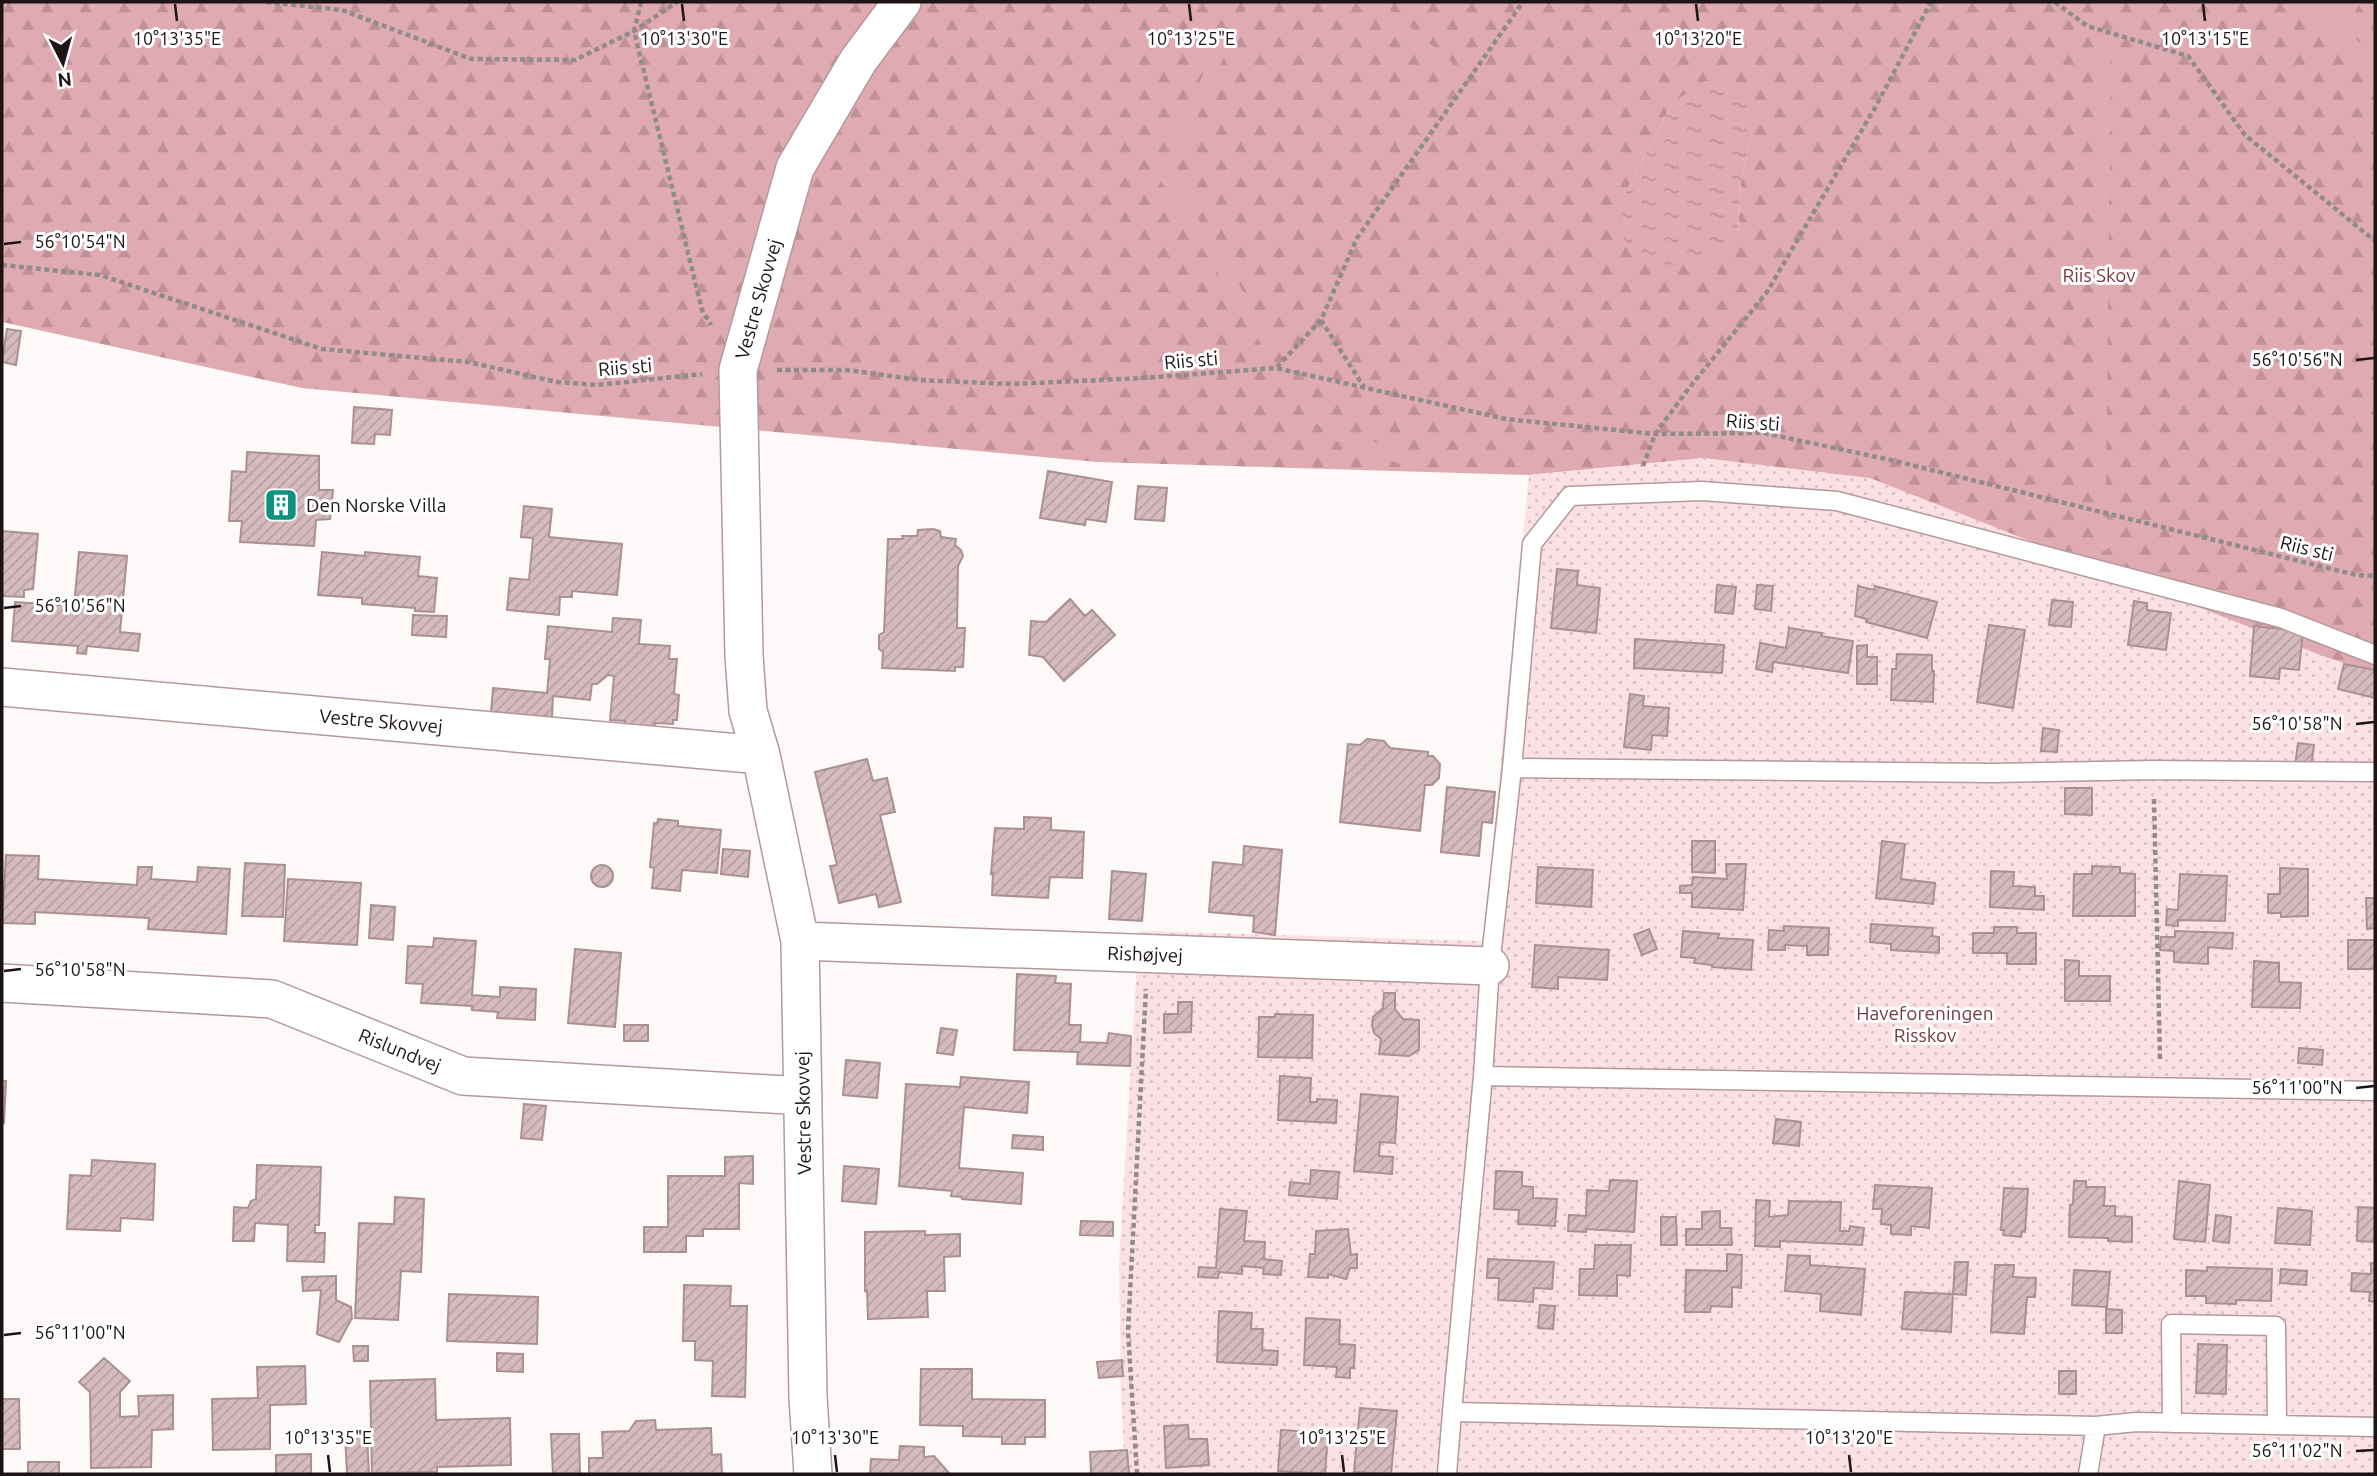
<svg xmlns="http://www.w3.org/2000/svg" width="2377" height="1476" viewBox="0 0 2377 1476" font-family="Ubuntu,sans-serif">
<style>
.forest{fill:url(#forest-firs);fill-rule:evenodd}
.garden{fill:url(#garden-dots)}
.water{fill:url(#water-ripples)}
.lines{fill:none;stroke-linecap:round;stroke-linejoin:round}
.stream{stroke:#e0abb3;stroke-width:12}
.building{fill:url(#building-hatch);stroke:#aa9093;stroke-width:2}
.service-casing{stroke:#b3999c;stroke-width:21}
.minor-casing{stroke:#b3999c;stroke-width:40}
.path{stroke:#928b8b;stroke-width:4.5;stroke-dasharray:5 3.5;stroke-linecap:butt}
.service{stroke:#fff;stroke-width:18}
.minor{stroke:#fff;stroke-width:37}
.ticks{fill:none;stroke:#1d1415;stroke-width:2.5}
.labels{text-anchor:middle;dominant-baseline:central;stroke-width:6;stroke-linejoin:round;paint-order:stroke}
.park-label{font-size:19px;fill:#783643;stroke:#fff}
.street-label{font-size:19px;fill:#1d1415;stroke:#fff}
.poi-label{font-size:19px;fill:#1d1415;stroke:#fff;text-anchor:start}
.ticks-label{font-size:18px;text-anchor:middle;fill:#1d1415;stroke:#fff;stroke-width:6;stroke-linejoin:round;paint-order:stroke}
</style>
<defs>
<pattern id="forest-firs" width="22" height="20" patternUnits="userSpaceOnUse" patternTransform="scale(1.75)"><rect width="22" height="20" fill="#dfaab1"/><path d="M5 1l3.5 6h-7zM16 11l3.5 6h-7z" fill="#bf9197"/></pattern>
<pattern id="garden-dots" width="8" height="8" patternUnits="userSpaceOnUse" patternTransform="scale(1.75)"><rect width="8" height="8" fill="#fce1e4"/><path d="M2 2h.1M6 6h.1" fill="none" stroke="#d8c0c3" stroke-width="1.8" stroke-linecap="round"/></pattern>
<pattern id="water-ripples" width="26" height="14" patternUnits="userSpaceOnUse" patternTransform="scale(1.75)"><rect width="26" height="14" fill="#e0abb3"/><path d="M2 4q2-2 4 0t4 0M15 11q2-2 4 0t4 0" fill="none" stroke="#c09299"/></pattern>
<pattern id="building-hatch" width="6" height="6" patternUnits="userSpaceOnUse" patternTransform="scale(1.75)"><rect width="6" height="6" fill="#d6bbbe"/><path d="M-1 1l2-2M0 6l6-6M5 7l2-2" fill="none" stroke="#b7a0a2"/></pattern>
</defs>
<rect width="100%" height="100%" fill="#fef9f9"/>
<path class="forest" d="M2,2H2375V673L1704,458L1529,475L1097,462L302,388L2,322ZM1672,103L1752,132L1741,181L1738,235L1625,194Z"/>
<path class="garden" d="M1704,458L1870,478L2328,658L2375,673V1474H1125L1121,1393L1119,1263L1139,931L1483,941L1529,475Z"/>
<path class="water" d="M1705,81L1730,82L1748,92L1752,132L1741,181L1738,235L1724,249L1707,261L1670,265L1644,262L1629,248L1620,230L1625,194L1672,103Z"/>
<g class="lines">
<path class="stream" d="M1260,2L1219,53L1165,176L1272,350
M1371,2L1447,66
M2310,2L2375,66
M2106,11V2
M2338,28L2354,2
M1298,391L1334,434L1410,461
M2100,489L2105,41
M2102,522L2103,545"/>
</g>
<path class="building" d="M7,329L21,331L16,365L2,362Z
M354,407L392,410L390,435L375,434L374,444L352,443Z
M247,452L319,456V490H333L330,519L316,520L314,546L240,542L242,521H229L232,471L246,472Z
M1048,471L1112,482L1106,522L1086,519L1085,525L1040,518Z
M1138,486L1167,488L1164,521L1135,519Z
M524,506L552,509L549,537L622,544L617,595L572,591V597H560L559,615L507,610L510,578L529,580L533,538L521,537Z
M933,529L940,531L941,537L956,539L955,545L961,550L963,556L958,566L957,628H965L963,667H955V671L882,668L883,652L879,649V635L884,632L888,539H903L902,536H917L918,530Z
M2,531L38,534L33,589L24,590V597L2,596Z
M79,552L127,556L120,632L140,634L138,651L87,646L86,654L77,653L78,646L12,641L15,602L74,606Z
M322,552L365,556V552L420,557L418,576L437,578L434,612L415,611V608L362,604V598L318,595Z
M1557,569L1578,571L1577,585L1600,588L1596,633L1551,628Z
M1717,585L1736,587L1733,614L1715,612Z
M1757,585L1773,586L1771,611L1755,609Z
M1858,586L1874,590L1875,586L1937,602L1927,638L1866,622L1867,619L1855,616Z
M1070,599L1085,616L1092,610L1115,635L1064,681L1043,657L1029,655L1031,621L1046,622Z
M2052,600L2073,602L2071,627L2049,625Z
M2134,601L2147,603V610L2171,613L2166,650L2128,645Z
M413,615L447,616L446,637L412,635Z
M613,618L641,620L639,644L670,646L669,659H677L674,694L679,695L677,720H673V724L655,723L654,735L624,733L625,721L610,720L614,676L608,675L597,684H592L590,700L553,696L552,717L491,712L493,688L547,693L550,659H545L548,626L612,632Z
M1989,625L2025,630L2013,708L1977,702Z
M2254,626L2303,631L2299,670L2280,668L2279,679L2250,676Z
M1789,628L1822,633L1821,636L1853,641L1848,673L1773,662L1772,672L1756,669L1760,643L1786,648Z
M1635,639L1724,645L1722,673L1634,668Z
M1867,645V657H1877V684H1857V646Z
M1897,654L1932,655V671H1934L1933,702L1891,700L1892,669H1896Z
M2344,664L2375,670V698L2338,689Z
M1630,694L1644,696L1643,706L1669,708L1667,736L1652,735L1651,750L1624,747Z
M2043,728L2059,730L2057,752L2041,751Z
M1367,739L1384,741L1390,748L1428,752V756H1433L1440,764L1439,778L1432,785H1425L1420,831L1340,822L1348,744L1360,745Z
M2298,743L2314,745L2311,768L2295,766Z
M867,759L873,781L887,778L895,812L880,815L901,902L879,907L876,894L839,903L830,866L837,865L815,772Z
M1447,787L1495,792L1492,823L1482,822L1479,856L1441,852Z
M2065,788H2092V815L2065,814Z
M1024,817L1051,818V830L1084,832L1082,878L1050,877L1048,898L992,895L993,873L991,874L995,828L1024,829Z
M658,819L678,821V826L721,830L717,873L682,870L680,891L652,888L654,868L650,867L654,823L657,824Z
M1692,841H1715V873L1692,872Z
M1882,841L1905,844L1901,879L1935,883L1933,904L1876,898Z
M1244,846L1282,850L1275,935L1253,932L1254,916L1209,912L1213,862L1243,865Z
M723,849L750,851L748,877L721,874Z
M6,855L39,856L38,879L137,885L138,867H152L151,879L197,882L198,867L230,869L226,934L148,929L149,918L35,912V924L2,923Z
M245,863L285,865L283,917L242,916Z
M1726,864H1746L1743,910L1692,907V893H1680V886L1692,885L1693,877L1727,879Z
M591 876a11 11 0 1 1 22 0a11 11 0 1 1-22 0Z
M2092,866L2120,867V873L2135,874V916H2073L2074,874H2092Z
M1538,867L1593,870L1591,907L1536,903Z
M2280,868L2308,869V916L2281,917V913H2268V894H2280Z
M1112,871L1146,874L1142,921L1109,919Z
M1991,871L2014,872L2013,886L2035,887V896H2044V910L1990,907Z
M2180,874L2227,876L2225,921L2178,920V926L2166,925L2167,909L2178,910Z
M288,879L361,883L357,945L284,941Z
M2366,898H2375V928L2367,929Z
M371,905L395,907L393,940L369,938Z
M1871,924L1933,928L1932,936L1939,937V953L1891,950V944L1870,942Z
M1784,926L1829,928L1828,955H1807V946L1785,945V950H1768L1769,930L1784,931Z
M1994,927H2017V933H2036V964H2007V953H1973V933H1994Z
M1649,929L1657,949L1642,955L1634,935Z
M1683,931L1719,934L1718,938L1753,940L1751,970L1712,967V965L1694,963L1695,958L1681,957Z
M2175,931L2233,933L2232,949L2208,947V964L2174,962V951L2160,950L2161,937H2175Z
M434,938L476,941L472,995L500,997V987L536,989L535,1020L497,1018L498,1012L472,1010V1006L421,1003L423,984L406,983L408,946L433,947Z
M2348,940H2375V969H2348Z
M1535,945L1609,950L1607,980L1558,977V989L1532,987Z
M575,949L621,953L615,1027L568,1023Z
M2065,960L2079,961V976H2110V1001H2065Z
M2254,961L2279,963V982L2301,983L2300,1008L2252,1007Z
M1017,974L1056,976L1055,983L1071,984L1069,1025H1081L1080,1042L1107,1043L1109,1033L1131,1036L1130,1066L1077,1064L1078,1052L1014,1050Z
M1384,993H1395V1009L1403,1019L1419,1020V1050L1409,1056L1379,1054L1381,1039L1374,1033L1372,1025L1373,1017L1383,1008Z
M1178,1002H1192L1191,1032L1164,1033V1014H1178Z
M1275,1014L1313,1015L1312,1058L1258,1057L1259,1017H1275Z
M624,1025H648V1041H624Z
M941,1028L957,1030L953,1055L937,1053Z
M2299,1048L2323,1050L2322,1065L2298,1063Z
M846,1060L880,1063L877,1098L843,1095Z
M1280,1076L1311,1078L1310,1102H1317V1099L1337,1100L1336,1123L1278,1120Z
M961,1077L1029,1082L1027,1113L964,1107L959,1168L1023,1173L1021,1204L962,1199V1197L951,1196L952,1191L899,1186L906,1084L960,1087Z
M2,1081H6L4,1123L2,1122Z
M1361,1094L1398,1097L1395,1143L1380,1142L1379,1156L1393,1157L1392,1174L1354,1171Z
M524,1104L546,1106L542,1140L521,1138Z
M1776,1119L1801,1122L1799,1146L1773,1143Z
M1013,1135L1043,1137V1150L1012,1148Z
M753,1156V1184L739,1183V1229H703V1236H686V1252H644V1227H668V1176H725V1157Z
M92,1160L155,1164L153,1220L121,1218L120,1231L67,1229L70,1175L91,1176Z
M257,1165L321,1167L319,1225H315V1233H325L324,1262L287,1261L288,1225L255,1223L254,1241H233L234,1207L248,1208L251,1201L256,1199Z
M844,1166L879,1169L876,1204L842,1201Z
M1311,1170L1339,1172L1337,1199L1289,1195L1290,1182L1310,1184Z
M1496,1171L1522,1172V1186L1533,1187V1198L1557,1199L1555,1226L1518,1224L1519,1210L1494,1209Z
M1610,1180L1637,1181L1634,1232L1586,1229V1232L1568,1231L1569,1215L1586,1216L1587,1190L1609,1191Z
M2074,1181H2086V1187H2105L2104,1206H2115V1216L2132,1217V1242L2108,1241V1238L2069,1237L2070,1205L2073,1204Z
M2179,1181L2210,1185L2205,1242L2174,1239Z
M1875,1185L1932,1188L1929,1228L1911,1226V1235L1891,1234V1225L1881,1224L1882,1209H1873Z
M2004,1188L2028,1189L2025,1232L2022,1231L2021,1237L2003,1235L2004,1230H2001Z
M395,1197L424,1199L421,1272L401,1271L398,1320L355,1318L359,1223L394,1224Z
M1756,1200L1770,1201L1769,1217L1788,1215L1789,1201L1841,1202L1840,1231H1849L1850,1226L1864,1228L1862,1245L1780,1241V1247L1755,1246Z
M2358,1207L2375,1208V1242L2357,1241Z
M2278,1208L2312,1211L2310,1245L2275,1243Z
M1220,1209L1247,1211L1244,1241L1265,1242L1264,1259L1282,1261L1281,1275L1263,1274L1264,1268L1242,1266V1274L1219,1272L1218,1278L1198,1277L1199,1267L1216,1268Z
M1720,1211V1228H1731L1732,1245H1686V1229H1702V1212Z
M2216,1215L2231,1217L2229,1243L2213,1241Z
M1661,1217H1676L1677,1245H1661Z
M1081,1221L1113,1222V1236L1080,1235Z
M1348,1229L1351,1255L1357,1254V1268H1350L1346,1279L1328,1274V1278L1308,1277L1310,1254H1315L1316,1231Z
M925,1231V1235L960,1234V1256L944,1257L945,1291H927L928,1317L868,1319L867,1290L865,1291V1232Z
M1595,1245H1631L1630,1276L1617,1275V1296L1579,1295L1580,1269H1594Z
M1727,1254L1742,1255L1741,1288L1732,1287V1307L1711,1306L1710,1312H1685L1686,1270L1727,1271Z
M1788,1255L1810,1256V1265L1865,1269L1861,1315L1820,1311L1821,1294L1785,1291Z
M1488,1259L1554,1262L1552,1289L1534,1288L1533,1302L1498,1300L1499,1278H1487Z
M1955,1262H1968L1966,1295L1953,1294Z
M2371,1263H2375V1302L2369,1301L2370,1292L2351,1291L2352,1273L2371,1274Z
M1995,1265H2014L2013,1277L2036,1278L2035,1297H2027L2024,1334L1991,1332Z
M2207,1267L2272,1269L2271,1301L2236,1300V1304L2206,1303V1296H2186V1270L2207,1271Z
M2281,1269L2307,1271L2306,1285L2280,1283Z
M2074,1270L2110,1272L2107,1307L2072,1305Z
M336,1276V1300L351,1307L352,1318L339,1342L317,1334L321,1290L303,1291L302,1277Z
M684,1285L731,1286L730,1306H747L745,1397L712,1396L713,1361L695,1360V1341H683Z
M1905,1292L1953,1294L1951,1332L1902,1329Z
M449,1294L538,1297L537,1344L447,1341Z
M1540,1305L1555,1306L1553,1329L1538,1328Z
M2106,1309L2122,1310V1333H2106Z
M1219,1311L1252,1313L1251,1329H1263L1262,1350L1278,1351L1277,1365L1217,1362Z
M1306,1318L1340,1320L1339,1344L1355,1345L1354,1368H1350V1378L1336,1377L1337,1367L1304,1365Z
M2198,1344L2227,1345L2226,1394L2196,1393Z
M353,1346H368V1361H354Z
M497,1353L523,1354V1372L497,1371Z
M104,1358L130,1381L120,1392V1417L139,1416L138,1396L173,1395V1429L152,1430L151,1467L91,1468L90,1392L79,1382Z
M1122,1360L1123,1376L1099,1378L1097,1362Z
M305,1366L306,1404L270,1405V1449L213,1450L212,1399L258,1398L257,1367Z
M921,1369H972V1399L1045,1400V1437H1025V1444H1002V1437L963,1436V1426L920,1425Z
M2059,1371H2076V1394H2059Z
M435,1379L436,1420L510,1418L511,1465L437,1467V1472L372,1473L370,1381Z
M2,1399H19L20,1449H2Z
M1360,1408L1397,1411L1391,1474L1354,1472Z
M655,1420L656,1430L711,1428L712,1455L721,1454L722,1474H589V1458H603L602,1432L629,1431L636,1421Z
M1188,1425L1189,1439H1207L1209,1465L1166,1468L1164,1426Z
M1281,1430L1328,1433L1325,1474L1278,1471Z
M367,1433L369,1474H347L345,1434Z
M551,1434H579L580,1474H553Z
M900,1446L924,1447V1457L934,1456L950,1474H870L871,1459L899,1460Z
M1127,1450L1129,1474H1091L1090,1452Z
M311,1454V1474H276V1455Z
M28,1462H59V1474H28Z"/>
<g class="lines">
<defs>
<path id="service" d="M1512,768L1992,773L2153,770L2375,772
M1483,1076L2375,1091
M2172,1423L2171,1324L2276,1326L2277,1425
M2096,1426L2136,1422L2375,1427
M1447,1474L1452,1412
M2088,1474L2096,1426L1452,1412L1483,1076L1490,966L1512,768L1532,544L1570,496L1702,491L1837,501L2281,618L2375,655"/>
<path id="minor" d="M2,687L761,755
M800,941L1490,966
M2,983L272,999L463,1076L803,1096
M813,1474L808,1397L800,941L761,755L748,711L744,656L738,370L795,168L858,61L902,2"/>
</defs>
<use href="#service" class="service-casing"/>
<use href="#minor" class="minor-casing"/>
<path class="path" d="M266,2L342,10L471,59L575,60L634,31L677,2
M641,2L634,31L702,310L711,325
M2055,2L2087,26L2188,56L2245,135L2375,241
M2,265L100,275L322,349L468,362L557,382L597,385L702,374
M1321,320L1364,387
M1277,367L1321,320L1357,238L1523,2
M777,370H847L920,380L1011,384L1144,378L1276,368L1506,419L1655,434L1764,433L1891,460L2356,575L2375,576
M1643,466L1655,434L1689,388L1767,292L1876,106L1931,2
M2154,799L2160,1059
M1137,1474L1128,1331L1146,989"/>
<use href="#service" class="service"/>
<use href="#minor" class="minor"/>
</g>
<path class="ticks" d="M175,4L177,21M682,4L684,21M1189,4L1191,21M1696,4L1698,21M2203,4L2205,21M4,244L21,242M2356,360L2374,358M4,608L21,606M2356,724L2374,722M4,971L21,969M2356,1088L2374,1086M4,1335L21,1333M2356,1451L2374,1450M328,1455L330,1472M835,1455L837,1472M1342,1455L1344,1472M1849,1455L1851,1472"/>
<defs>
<symbol id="building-square" viewBox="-11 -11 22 22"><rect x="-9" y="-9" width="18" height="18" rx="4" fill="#0a9480" stroke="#fff"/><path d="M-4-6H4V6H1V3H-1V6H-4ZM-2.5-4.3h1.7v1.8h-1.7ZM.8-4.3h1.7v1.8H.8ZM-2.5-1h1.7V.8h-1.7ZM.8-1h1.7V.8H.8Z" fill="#fff"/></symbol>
</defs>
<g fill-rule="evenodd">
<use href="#building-square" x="262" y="486" width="38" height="38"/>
</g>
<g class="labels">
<g class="park-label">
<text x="2099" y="275">Riis Skov</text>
<text x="1925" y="1013">Haveforeningen<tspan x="1925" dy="22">Risskov</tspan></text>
</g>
<g class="street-label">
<text transform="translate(758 299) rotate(-74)">Vestre Skovvej</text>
<text transform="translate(1191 360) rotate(-5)">Riis sti</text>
<text transform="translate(625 367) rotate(-5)">Riis sti</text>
<text transform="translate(1753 422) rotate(4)">Riis sti</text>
<text transform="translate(2307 548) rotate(14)">Riis sti</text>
<text transform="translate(381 721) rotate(5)">Vestre Skovvej</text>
<text transform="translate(1145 954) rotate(2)">Rishøjvej</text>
<text transform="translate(400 1050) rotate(22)">Rislundvej</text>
<text transform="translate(803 1113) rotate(-91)">Vestre Skovvej</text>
</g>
<g class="poi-label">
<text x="306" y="505">Den Norske Villa</text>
</g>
</g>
<g class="ticks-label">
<text x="177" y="45">10°13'35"E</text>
<text x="684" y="45">10°13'30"E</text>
<text x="1191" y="45">10°13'25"E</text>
<text x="1698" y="45">10°13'20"E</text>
<text x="2205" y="45">10°13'15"E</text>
<text x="80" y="248">56°10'54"N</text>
<text x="2297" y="366">56°10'56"N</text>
<text x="80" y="612">56°10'56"N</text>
<text x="2297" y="730">56°10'58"N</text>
<text x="80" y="976">56°10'58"N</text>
<text x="2297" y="1094">56°11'00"N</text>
<text x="80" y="1339">56°11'00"N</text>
<text x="328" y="1444">10°13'35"E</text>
<text x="835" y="1444">10°13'30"E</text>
<text x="1342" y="1444">10°13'25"E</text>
<text x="1849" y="1444">10°13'20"E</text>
<text x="2297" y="1457">56°11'02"N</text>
</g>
<rect width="2377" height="1476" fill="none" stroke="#1d1415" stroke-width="7"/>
<g transform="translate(63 63) rotate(174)" stroke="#ffffff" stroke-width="5" paint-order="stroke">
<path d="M0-5L12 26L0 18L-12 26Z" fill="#1d1415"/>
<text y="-10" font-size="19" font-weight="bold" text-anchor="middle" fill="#1d1415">N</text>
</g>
</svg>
